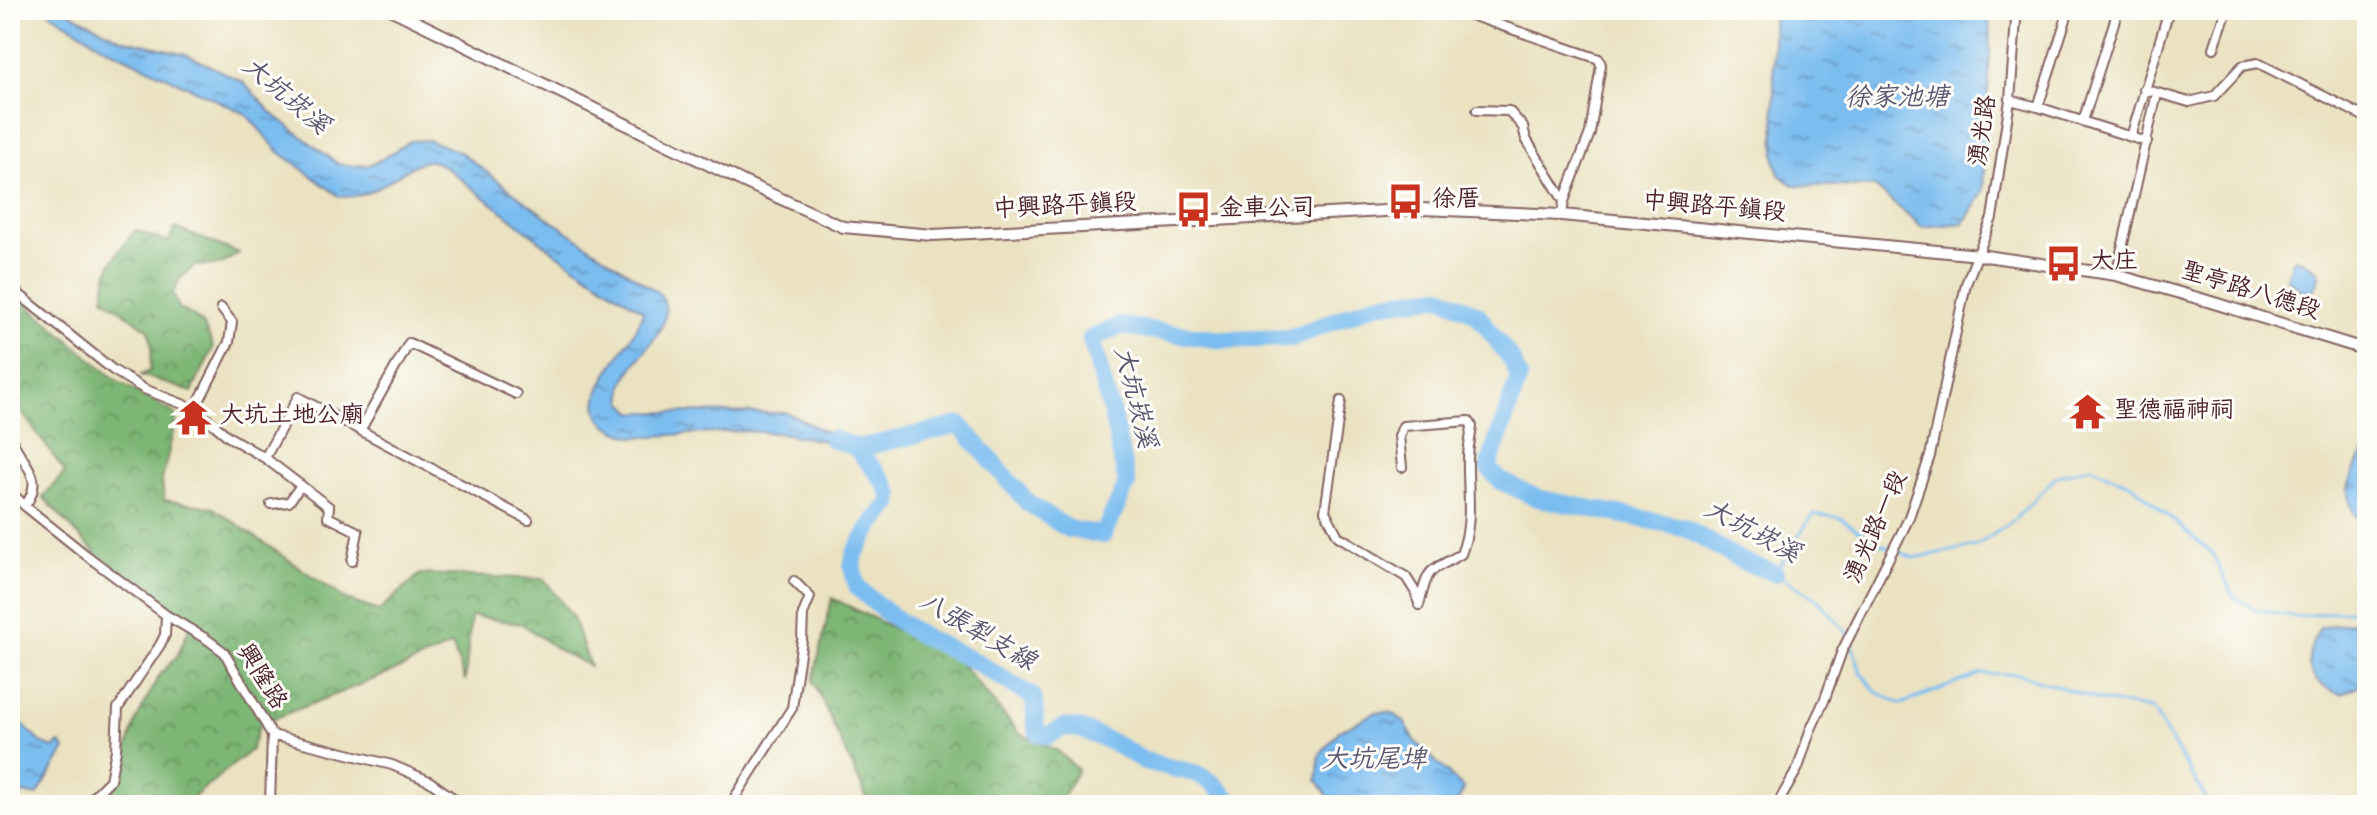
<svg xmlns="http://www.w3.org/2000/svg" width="2377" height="815" viewBox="0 0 2377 815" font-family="'Gochi Hand','LXGW WenKai TC',sans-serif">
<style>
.forest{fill:url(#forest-crowns);stroke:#646a50;stroke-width:2}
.water{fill:url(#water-ripples);stroke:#626e8e;stroke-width:2}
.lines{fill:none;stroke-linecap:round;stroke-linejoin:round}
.stream{stroke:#7bbdf0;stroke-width:3}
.river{stroke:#7bbdf0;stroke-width:18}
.minor-casing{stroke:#826360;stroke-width:12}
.tertiary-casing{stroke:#826360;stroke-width:14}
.minor{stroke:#fff;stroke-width:8}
.tertiary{stroke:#fff;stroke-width:10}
.labels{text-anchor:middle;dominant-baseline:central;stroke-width:6;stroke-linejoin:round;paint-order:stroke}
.street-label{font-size:24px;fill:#4a1f2b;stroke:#fdfcf7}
.poi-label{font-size:24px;fill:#4a1f2b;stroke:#fdfcf7;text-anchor:start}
.water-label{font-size:26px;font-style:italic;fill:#5b5670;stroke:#fdfcf7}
</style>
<defs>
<pattern id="forest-crowns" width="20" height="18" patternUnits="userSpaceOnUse" patternTransform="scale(2)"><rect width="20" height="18" fill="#7db674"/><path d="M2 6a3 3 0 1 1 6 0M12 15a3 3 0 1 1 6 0" fill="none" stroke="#68935f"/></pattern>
<pattern id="water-ripples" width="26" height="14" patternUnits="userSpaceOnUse" patternTransform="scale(2)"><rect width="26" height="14" fill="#7bbdf0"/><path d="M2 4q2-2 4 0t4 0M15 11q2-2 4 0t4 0" fill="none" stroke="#6799c3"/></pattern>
</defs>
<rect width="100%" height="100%" fill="#fdfcf7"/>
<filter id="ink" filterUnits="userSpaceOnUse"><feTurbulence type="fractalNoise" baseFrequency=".0125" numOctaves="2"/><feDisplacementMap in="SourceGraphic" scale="16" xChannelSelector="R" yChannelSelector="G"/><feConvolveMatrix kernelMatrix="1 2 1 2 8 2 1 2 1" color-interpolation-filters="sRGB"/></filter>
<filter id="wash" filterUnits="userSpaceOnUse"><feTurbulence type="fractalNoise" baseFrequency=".006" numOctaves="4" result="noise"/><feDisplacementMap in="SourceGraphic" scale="32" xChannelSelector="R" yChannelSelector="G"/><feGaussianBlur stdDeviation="1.8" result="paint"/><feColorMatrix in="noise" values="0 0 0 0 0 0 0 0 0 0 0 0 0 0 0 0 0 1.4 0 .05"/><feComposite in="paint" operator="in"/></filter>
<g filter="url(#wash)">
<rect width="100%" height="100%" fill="#eae2c1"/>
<path class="forest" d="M175,228L239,253L220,265L194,266L179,280L173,294L179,308C202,320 205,323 213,348L192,392L141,375L150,371L152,347L149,330L104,298C106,263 115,257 135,230L168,242Z
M10,290L116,380L177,415L162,480L164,500L212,507L347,600L379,611L420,574L544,579L572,616L590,666L561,652L522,624L471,616L465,681L452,645L392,672L260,724L251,750L184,805H117L112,796L136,721L158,677L178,655L190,625L107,566L43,497L65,472L10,396Z
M832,598L958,660L1019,733L1058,751L1078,770L1058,805H870L813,681Z"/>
<path class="water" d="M46,10H65L121,39L186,54L243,82L274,115L338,164L352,166L369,165L382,159L410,141L429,140L460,152L549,219L660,294C682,325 633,356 624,383C622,389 623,396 623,402L633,412L788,413L855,447L782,433L742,431L634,437C549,414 633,355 643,311L557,254L444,166C440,165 437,162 432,161C409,157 377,203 339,196L279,152L246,114L104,47Z
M1773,10H1989L1990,55L1983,192L1964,223L1921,227L1875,187L1793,185L1779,175L1775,160Z
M2294,258L2302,260L2318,271C2321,283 2314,290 2305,297L2297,286L2287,279Z
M2367,447V533C2339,498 2347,483 2367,447Z
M2367,619V682L2341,694C2304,683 2302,658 2320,628Z
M1376,712L1393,713L1404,722L1415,741L1464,789L1456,805H1334L1317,780L1320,754L1339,731Z
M10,717L15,718L43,744L54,748L60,743L65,749L37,796L23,793L10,785Z"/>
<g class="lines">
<path class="stream" d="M2210,805L2152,709L2102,701L2019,674H1981L1901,704L1876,692L1861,672L1849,635L1817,599L1775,573L1813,514L1841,518L1873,541L1914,558L1976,546L2012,522L2057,476L2090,467L2132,485L2212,553L2233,596L2255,609L2296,617L2343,611H2367
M2347,805H2359"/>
<path class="river" d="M832,439L859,448L960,425L1028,503L1068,529L1103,535L1127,484L1113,418L1091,339L1120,326L1223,340L1292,338L1376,304L1441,296L1477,314L1511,359L1519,377L1488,468L1501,481L1537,498L1683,527L1744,562L1775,573
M855,447L884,481L891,495L890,504L873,523L855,553L852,566L857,587L883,610L916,633L978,663L1033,697C1037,711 1032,720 1038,733L1048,736L1064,727L1080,729L1112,742L1144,761L1198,774L1214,784L1235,805"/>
</g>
</g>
<g filter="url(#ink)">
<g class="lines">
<defs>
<path id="minor" d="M1456,10L1599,59L1601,65L1590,133L1564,201L1562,215
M2214,48L2227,10
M2144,89L2189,102L2214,96L2242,66L2258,63L2367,118
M2010,100L2038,107L2147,142
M2038,107L2069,10
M1477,110L1509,111L1523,127L1526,139L1564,201
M2083,121L2118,10
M2131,137L2169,10
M2116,275L2157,93
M10,287L113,370L144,389L195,409L229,437L265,458
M1341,401L1325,511L1338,536L1406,577L1416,593L1418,601
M195,409L229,342L232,322L221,308
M361,429L409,343L516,394
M10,436C21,464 47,475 25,506
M1402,467L1399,436L1403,426L1469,421L1472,426C1471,436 1468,448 1468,458C1467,492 1474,522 1461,554C1427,574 1429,565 1419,605
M10,491L25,506L86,555L166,615L208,640L224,652L272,735L392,765L429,781L463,805
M271,504L289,502L301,485
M352,561L358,532L328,517L329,507L265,458L298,397L528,520
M85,805L110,780L116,750L118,708L160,645L165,635L166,615
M270,805L272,735
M730,805L792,708L802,640L803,614L810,597L794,581
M1777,805L1798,768L1810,731L1824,701L1842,651L1908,520L1930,456L1966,284L1992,218L2010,100L2016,21L2018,10"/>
<path id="tertiary" d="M392,10L744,182L843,227L933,235L1422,209L1562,215L1979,255L2116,275L2201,299L2367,350"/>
</defs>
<use href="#minor" class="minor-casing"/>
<use href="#tertiary" class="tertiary-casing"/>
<use href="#minor" class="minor"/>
<use href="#tertiary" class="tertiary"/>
</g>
</g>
<defs>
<symbol id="bus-bare" viewBox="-9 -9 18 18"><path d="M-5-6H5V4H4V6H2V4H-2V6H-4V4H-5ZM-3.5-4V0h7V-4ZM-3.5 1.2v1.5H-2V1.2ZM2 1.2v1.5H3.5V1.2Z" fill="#c8321e" stroke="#fdfcf7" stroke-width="2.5" paint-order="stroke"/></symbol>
<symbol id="temple-bare" viewBox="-9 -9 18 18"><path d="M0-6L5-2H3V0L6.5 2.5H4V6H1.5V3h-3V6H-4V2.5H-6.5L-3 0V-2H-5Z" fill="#c8321e" stroke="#fdfcf7" stroke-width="2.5" paint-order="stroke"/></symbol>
</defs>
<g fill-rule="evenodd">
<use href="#bus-bare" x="1380" y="176" width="51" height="51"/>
<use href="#bus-bare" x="1168" y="184" width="51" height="51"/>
<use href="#bus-bare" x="2038" y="238" width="51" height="51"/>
<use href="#temple-bare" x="2062" y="386" width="51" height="51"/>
<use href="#temple-bare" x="168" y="392" width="51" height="51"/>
</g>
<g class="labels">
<g class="street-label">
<text transform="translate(1985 131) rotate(-82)">湧光路</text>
<text transform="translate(1065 208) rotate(-3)">中興路平鎮段</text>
<text transform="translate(1714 209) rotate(5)">中興路平鎮段</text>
<text transform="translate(2250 293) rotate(17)">聖亭路八德段</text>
<text transform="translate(1878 528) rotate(-66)">湧光路一段</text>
<text transform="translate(260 678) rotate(58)">興隆路</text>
</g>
<g class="poi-label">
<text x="1432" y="201">徐厝</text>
<text x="1219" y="210">金車公司</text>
<text x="2090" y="263">大庄</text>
<text x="2114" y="412">聖德福神祠</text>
<text x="220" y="417">大坑土地公廟</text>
</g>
<g class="water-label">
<text transform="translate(284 98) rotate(40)">大坑崁溪</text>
<text x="1897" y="100">徐家池塘</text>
<text transform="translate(1132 398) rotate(76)">大坑崁溪</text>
<text transform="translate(1751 534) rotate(28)">大坑崁溪</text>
<text transform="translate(976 634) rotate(30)">八張犁支線</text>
<text x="1374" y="762">大坑尾埤</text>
</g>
</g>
<rect width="2377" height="815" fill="none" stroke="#fdfcf7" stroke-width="40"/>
</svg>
